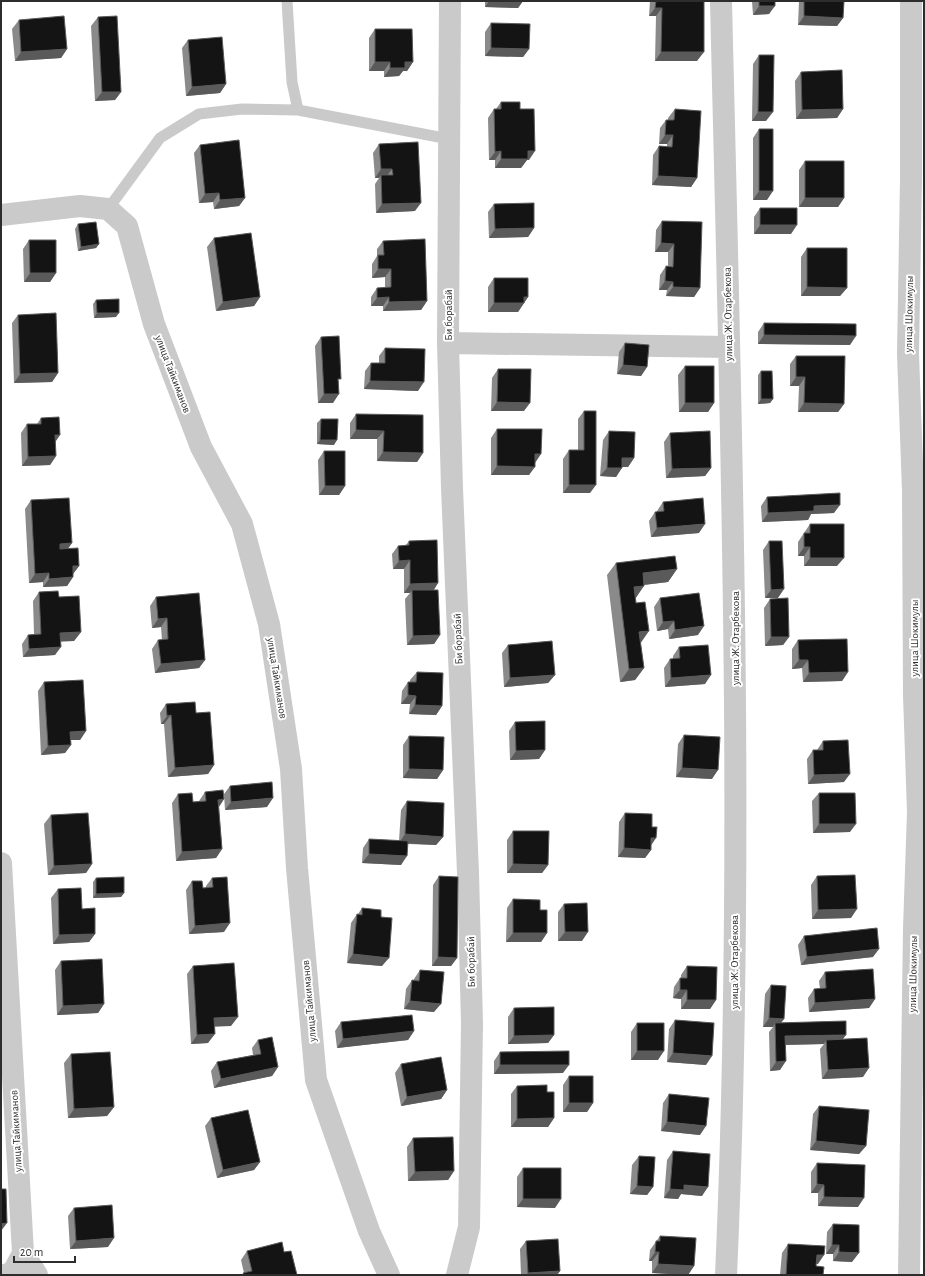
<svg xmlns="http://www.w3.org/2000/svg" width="925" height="1276" viewBox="0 0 925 1276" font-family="'Alegreya Sans',sans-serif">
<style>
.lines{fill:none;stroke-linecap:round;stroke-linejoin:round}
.service{stroke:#cacaca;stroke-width:11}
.minor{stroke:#cacaca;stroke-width:22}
.wall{fill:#8a8a8a}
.shaded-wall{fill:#5a5a5a}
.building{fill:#141414;stroke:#5a5a5a}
.labels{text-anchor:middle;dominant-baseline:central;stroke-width:4;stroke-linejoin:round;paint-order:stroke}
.street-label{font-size:11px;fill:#2d2d2d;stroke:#fff}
</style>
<rect width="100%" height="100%" fill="#fff"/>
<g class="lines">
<path class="service" d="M287,1L292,82L298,110
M108,209L160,138L199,114L242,109L298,110L449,139"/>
<path class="minor" d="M450,1L448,343L452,488L468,873L472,1023L469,1227L457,1275
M721,1C731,425 745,851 726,1275
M1,215L80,206L108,209L127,226L154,324L201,447L242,524L269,624L291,769L297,868L316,1080L369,1231L389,1275
M448,343L729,347
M1,863L23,1253L37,1275
M5,1275L13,1272L23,1253
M909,1275L914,929L918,812L914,695L913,491L908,354L911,179V1"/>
</g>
<path class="wall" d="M485,1H523L518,8L485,7Z
M650,1H704L697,61H655L656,16H649Z
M752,1H775L769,14L753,15Z
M799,1H844L843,18L837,26L798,25Z
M98,17L121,92L115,100L95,101L91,26Z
M19,20L67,49L61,58L15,61L12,29Z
M491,23L529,49L523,57L485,56V32Z
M375,29L413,62L407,71H403L399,76L384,77V71H369V38Z
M188,40L226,84L220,93L186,96L182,48Z
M759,55L766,121H752L753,64Z
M801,72L843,109L837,118L796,119L795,81Z
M501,102L520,109L529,160H527L521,168H495V160H489L488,118L494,109H496Z
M675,109L697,178L691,187L652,185L653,155L659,146L667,147V144H659L660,128L666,120H668V118Z
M759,129L767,200H753V138Z
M379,144L415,211L376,213L375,184L379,178H375L373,153Z
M200,145L245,198L239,206L214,209L213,202L199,203L194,153Z
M805,161L844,198L838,207H799V170Z
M494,204L534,228L528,237L489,238L488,212Z
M760,208L791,234H754V217Z
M662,221L700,288L694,297L666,296L667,290H659L660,275L666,266H668V252H655L656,230Z
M78,224L99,244L96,248L78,251L75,229Z
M214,238L260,297L254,306L216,311L207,247Z
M29,240L56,273L50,282H24L23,249Z
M383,241L427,301L421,310L383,311V306H371V297L377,288H385V277L372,278V264L377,256V249Z
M807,248L847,288L840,296H801V257Z
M494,278L528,297L518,312H488V287Z
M96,300L116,317L94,318L93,304Z
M18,315L58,373L52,382L14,383L12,323Z
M764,323L850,345L758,344V332Z
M321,337L339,382L333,403H318L315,346Z
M625,343L647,367L641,376L617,374L619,352Z
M385,348L418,391L364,389L365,371L371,363H379V356Z
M796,356L844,404L838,412H798L799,386H790V364Z
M685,366L714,403L708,412H679L678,375Z
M498,369L524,411H491L492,378Z
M761,371L773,399L770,403L758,404V375Z
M584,411L590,493H563V459L569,450H578V419Z
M356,414L423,453L417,462L377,461V439H350V423Z
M41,418L55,442L56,456L50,465L22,466L21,433L27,424H37Z
M321,419L334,445L317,444V423Z
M497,429L535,463L529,475H491V438Z
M609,431L634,458L628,467H622L616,477L600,476L603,440Z
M670,433L711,468L705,476L666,478L664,442Z
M324,451L345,486L339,495H319L318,460Z
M767,497L834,513L811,514L808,520L762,522L761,506Z
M31,500L72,543L68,549L79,566L73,574V577L67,586L43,587V582L29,583L25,509Z
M663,502L699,533L651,537L649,521L655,512H657V511Z
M810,524L837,566H804V556H798V542Z
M409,541L438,583L434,590L440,635L434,644L407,645L405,599L410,593H404V569H393L392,554L398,546L406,545Z
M769,541L778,598H765L763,550Z
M616,563L677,569L668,582L644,585L635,599L644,668L635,680L620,682L607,575Z
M39,592L59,597L81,632L74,641H61L55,655L23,657L22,644L28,635L34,634L33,601Z
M156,597L205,660L199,668L155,673L152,649L158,640H162L161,627L152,628L150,606Z
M660,598L698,635L669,639L668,629L657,631L654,607Z
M770,599L789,637L783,645L765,646L764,608Z
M798,640L848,672L842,681L803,682L802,668L792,669V649Z
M508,645L555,675L548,683L504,687L502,653Z
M679,647L705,684L665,687L664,668L670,659H673V656Z
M417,672L442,706L436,715L409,714L410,704H401L402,691L408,682H410V680Z
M44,682L86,731L80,740H71V745L65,753L41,755L38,691Z
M166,704L214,765L208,774L168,777L164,724H161L160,713Z
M515,722L545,750L539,759L510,760L509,731Z
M684,735L712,779L676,777L678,744Z
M409,736L443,770L437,779L403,778V745Z
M823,741L844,782L808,784L807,759L813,750H817Z
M230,786L267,807L225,810L224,794Z
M205,792L224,799L219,807L222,849L216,858L176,861L172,803L178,794L193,802L199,801Z
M819,793L850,832L813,833L812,801Z
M407,801L443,837L436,845L408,844L401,865L362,863L363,848L369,839L399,841L401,810Z
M625,813L651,846V850L645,858L618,857L619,822Z
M51,815L92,864L86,873L48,875L44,824Z
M513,831L548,865L542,873H507V840Z
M439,876L457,958L451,966H432L433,885Z
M817,876L851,918L812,919L811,885Z
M96,878L124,893L121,897L93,898V882Z
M212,878L224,932L189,934L186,890L192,881L203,888H206V886Z
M58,889L82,909L95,934L89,942L53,944L51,898Z
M513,899L540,910L547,933L541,942H506L507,908Z
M564,904L582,941H558V912Z
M362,908L381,917L382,966L347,963L351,923L357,914H358Z
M804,936L873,957L801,965L798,945Z
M61,961L104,1004L98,1013L57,1015L55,970Z
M193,966L231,1026H214L208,1043L191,1044L187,974Z
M687,966L716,1000L710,1009H681V999L673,998L674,987L680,978H681V975Z
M420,970L434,1012L404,1009L406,989L412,980H414V979Z
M825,972L875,999L869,1008L809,1012L808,998L814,989H820L819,981Z
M771,985L781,1023L842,1040L863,1077L822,1079L820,1049L824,1044L786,1045L780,1070L770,1071L769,1032L773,1027H763L765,994Z
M514,1008L554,1035L548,1043L508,1044V1017Z
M675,1020L706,1065L667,1062L669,1029Z
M341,1022L414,1031L408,1040L337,1048L335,1031Z
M637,1023L658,1060H631V1032Z
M258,1040L278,1067L272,1076L214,1088L211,1071L217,1062L253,1055L252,1048Z
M500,1052L563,1073L494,1074V1061Z
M71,1054L114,1107L107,1116L68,1118L64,1063Z
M401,1064L447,1090L441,1099L401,1106L395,1073Z
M569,1076L593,1103L587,1112H563V1085Z
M517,1086L547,1092L554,1118L548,1127H511V1094Z
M669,1094L700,1135L661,1131L663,1103Z
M819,1106L866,1146L859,1154L810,1150L813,1114Z
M211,1118L260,1162L254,1170L217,1178L205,1126Z
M413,1138L454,1171L448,1180L408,1181L407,1147Z
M673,1151L702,1196L681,1194L678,1199L664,1198L667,1160Z
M639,1156L653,1187L647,1195L630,1194L632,1165Z
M817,1163L858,1207L818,1206V1193H811V1172Z
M523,1168L555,1208L517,1207V1177Z
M74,1208L108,1247L70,1249L68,1216Z
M833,1224L852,1262L833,1261V1254H826L827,1232Z
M660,1236L694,1266L688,1275L652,1273V1261H649L650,1250Z
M526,1241L560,1271L557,1275H521L520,1249Z
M788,1244L818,1264L816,1263V1266L823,1275H780L782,1253Z
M247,1251L284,1252L297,1275H242L244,1273L241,1260Z"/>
<path class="shaded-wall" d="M489,1H523L518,8L485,7Z
M759,6H775L769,14L753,15Z
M655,8H662L656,16H649Z
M804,16L843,18L837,26L798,25Z
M491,48L529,49L523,57L485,56Z
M67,49L61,58L15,61L21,52Z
M661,52H704L697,61H655Z
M375,62H390L384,71H369Z
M405,62H413L407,71H403L399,76L384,77L390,68Z
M226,84L220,93L186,96L192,87Z
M102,92H121L115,100L95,101Z
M843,109L837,118L796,119L802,110Z
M758,112H773L766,121H752Z
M665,135H673L667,144H659Z
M501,151L495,160H489L495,152Z
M528,151H535L529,160H527L521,168H495L501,159Z
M381,169H392L386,177L381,175L379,178H375Z
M658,176L697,178L691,187L652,185Z
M759,191H773L767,200H753Z
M219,193L213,202L199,203L205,194Z
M245,198L239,206L214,209L220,200Z
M805,198H844L838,207H799Z
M421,203L415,211L376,213L382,204Z
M760,225H797L791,234H754Z
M534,228L528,237L489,238L495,229Z
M661,243L674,244L668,252H655Z
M99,244L96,248L78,251L81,247Z
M378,269H391L385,277L372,278Z
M30,273H56L50,282H24Z
M665,281L673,282L667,290H659Z
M673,287L700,288L694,297L666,296Z
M807,287L847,288L840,296H801Z
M260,297L254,306L216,311L223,302Z
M389,297L383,306H371L377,298Z
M524,297H528L518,312H488L494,303Z
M427,301L421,310L383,311L389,302Z
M97,313H119L116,317L94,318Z
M764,335L856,336L850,345L758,344Z
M623,365L647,367L641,376L617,374Z
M58,373L52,382L14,383L20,374Z
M796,377H805L799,386H790Z
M370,381L424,382L418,391L364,389Z
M324,394H339L333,403H318Z
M761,399H773L770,403L758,404Z
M497,402L530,403L524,411H491Z
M685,403H714L708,412H679Z
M804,403L844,404L838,412H798Z
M356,430L384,431L377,439H350Z
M55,435H60L54,444Z
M320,440H337L334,445L317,444Z
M383,452L423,453L417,462L377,461Z
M535,454H541L535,463Z
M56,456L50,465L22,466L28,457Z
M622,458H634L628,467H616Z
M497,466L535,467L529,475H491Z
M607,468H622L616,477L600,476Z
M711,468L705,476L666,478L672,469Z
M569,485H596L590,493H563Z
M325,486H345L339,495H319Z
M840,505L834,513L811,514L808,520L762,522L768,513L814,506Z
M705,524L699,533L651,537L657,528Z
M72,543L65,552L54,553L60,544Z
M804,547H810L804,556H798Z
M810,558H844L837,566H804Z
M410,560L404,569H393L399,561Z
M73,566H79L73,574Z
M677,569L668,582L634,586L643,573Z
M49,573L43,582L29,583L35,574Z
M73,577L67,586L43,587L49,579Z
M438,583L432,592L412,590L410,593H404L410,584Z
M644,586L635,599L634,587Z
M784,589L778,598H765L771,590Z
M167,618L161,627L152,628L158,619Z
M674,621L668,629L657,631L663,622Z
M704,626L698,635L669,639L675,630Z
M649,631L640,644L639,632Z
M81,632L74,641L54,642L60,633Z
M440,635L434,644L407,645L413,636Z
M771,637H789L783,645L765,646Z
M61,647L55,655L23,657L29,649Z
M205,660L199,668L155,673L161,664Z
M799,660H808L802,668L792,669Z
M644,668L635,680L620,682L629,669Z
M848,672L842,681L803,682L809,673Z
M555,675L548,683L504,687L510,678Z
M711,675L705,684L665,687L671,678Z
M408,695L416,696L410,704H401Z
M415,705L442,706L436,715L409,714Z
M171,715L164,724H161L167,716Z
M86,731L80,740H64L70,732Z
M71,745L65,753L41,755L48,746Z
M545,750L539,759L510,760L516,751Z
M214,765L208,774L168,777L175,768Z
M682,768L718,770L712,779L676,777Z
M409,769L443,770L437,779L403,778Z
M850,774L844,782L808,784L814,775Z
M273,798L267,807L225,810L231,802Z
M224,799L218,808V800Z
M819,824H856L850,832L813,833Z
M405,834L443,837L436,845L399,843Z
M651,838H656L650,847Z
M624,848L651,850L645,858L618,857Z
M222,849L216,858L176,861L182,852Z
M369,854L407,856L401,865L362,863Z
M92,864L86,873L48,875L54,866Z
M513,864L548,865L542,873H507Z
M124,893L121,897L93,898L96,894Z
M857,909L851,918L812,919L818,910Z
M230,923L224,932L189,934L195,926Z
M565,932H588L582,941H558Z
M513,933H547L541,942H506Z
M95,934L89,942L53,944L59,935Z
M879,949L873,957L801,965L807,957Z
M353,954L389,958L382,966L347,963Z
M438,957L457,958L451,966H432Z
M680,990H687L681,999L673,998Z
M875,999L869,1008L809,1012L815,1003Z
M687,1000H716L710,1009H681Z
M410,1001L441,1004L434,1012L404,1009Z
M104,1004L98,1013L57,1015L63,1006Z
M238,1017L231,1026L207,1027L214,1018Z
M769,1018L784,1019L778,1027L775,1023L773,1027H763Z
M414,1031L408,1040L337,1048L343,1039Z
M215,1034L208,1043L191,1044L197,1035Z
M554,1035L548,1043L508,1044L514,1036Z
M846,1035L840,1043L826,1040L824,1044L779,1045L785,1036Z
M637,1051H664L658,1060H631Z
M673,1053L712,1056L706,1065L667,1062Z
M786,1061L780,1070L770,1071L776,1062Z
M500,1065H569L563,1073L494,1074Z
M278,1067L272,1076L214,1088L221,1079Z
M869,1068L863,1077L822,1079L828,1070Z
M447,1090L441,1099L401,1106L407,1097Z
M569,1103H593L587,1112H563Z
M114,1107L107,1116L68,1118L74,1109Z
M554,1118L548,1127H511L517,1119Z
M667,1122L706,1126L700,1135L661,1131Z
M816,1141L866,1146L859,1154L810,1150Z
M260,1162L254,1170L217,1178L223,1170Z
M454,1171L448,1180L408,1181L415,1172Z
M817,1184L824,1185L818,1193H811Z
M684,1185L708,1187L702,1196L681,1194L678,1199L664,1198L670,1189Z
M637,1186L653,1187L647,1195L630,1194Z
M824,1197L864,1198L858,1207L818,1206Z
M523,1199H561L555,1208L517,1207Z
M7,1223L1,1231V1224Z
M114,1238L108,1247L70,1249L76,1241Z
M832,1245H839L833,1254H826Z
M655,1252H659L652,1261H649Z
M839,1252L859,1253L852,1262L833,1261Z
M817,1255H824L818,1264L811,1263Z
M658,1264L694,1266L688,1275L652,1273Z
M560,1271L557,1275H526L528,1273Z"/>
<path class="building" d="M656,1H704V52H661L662,8H655Z
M759,1H775V6H759Z
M804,1H844L843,18L804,16Z
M64,16L67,49L21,52L19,20Z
M117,16L121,92H102L98,17Z
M491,23L530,24L529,49L491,48Z
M375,29H412L413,62H405V68H390V62H375Z
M222,37L226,84L192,87L188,40Z
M759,55H774L773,112H758Z
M842,70L843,109L802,110L801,72Z
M501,102H520V109H534L535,151H528V159H501V151L495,152L494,109H501Z
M675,109L701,111L697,178L658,176L659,146L672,147L673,135H665L666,120H674Z
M759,129H773V191H759Z
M239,140L245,198L220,200L219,193L205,194L200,145Z
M418,142L421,203L382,204L381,175H393L392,169H381L379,144Z
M805,161H844V198H805Z
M534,203V228L495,229L494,204Z
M760,208H797V225H760Z
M662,221L702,222L700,288L673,287V282L665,281L666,266L673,267L674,244L661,243Z
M96,222L99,244L81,247L78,224Z
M251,233L260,297L223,302L214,238Z
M425,239L427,301L389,302V297L377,298V288L391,287V269H378V255H384L383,241Z
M29,240H56V273H30Z
M807,248H847V288L807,287Z
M494,278H528V297H524V303H494Z
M119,299V313H97L96,300Z
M56,313L58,373L20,374L18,315Z
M764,323L856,324V336L764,335Z
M339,336L341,379H338L339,394H324L321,337Z
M625,343L649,345L647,367L623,365Z
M385,348L425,349L424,382L370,381L371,363H385Z
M796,356H845L844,404L804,403L805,377H796Z
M685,366H714V403H685Z
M498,369H531L530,403L497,402Z
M761,371H772L773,399H761Z
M584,411H596V485H569V450H584Z
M356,414L423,415V453L383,452L384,431L356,430Z
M59,417L60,435H55L56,456L28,457L27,424H41V418Z
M321,419H338L337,440H320Z
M497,429H542L541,454H535V467L497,466Z
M609,431L635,432L634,458H622V468H607Z
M710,431L711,468L672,469L670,433Z
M324,451H345V486H325Z
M840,493V505L814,506V511L768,513L767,497Z
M69,498L72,543L60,544V549L78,548L79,566H73V577L49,579V573L35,574L31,500Z
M703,498L705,524L657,528L655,512L664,511L663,502Z
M810,524H844V558H810V547H804V533H810Z
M437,540L438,583L410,584V560L399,561L398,546L409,545V541Z
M769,541H782L784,589L771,590Z
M675,556L677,569L643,573L644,586L634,587L636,603L645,602L649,631L639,632L644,668L629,669L616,563Z
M412,590H438L440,635L413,636Z
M58,591L59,597L79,596L81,632L60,633L61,647L29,649L28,635L41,634L39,592Z
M199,593L205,660L161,664L158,640L168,639L167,618L158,619L156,597Z
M699,593L704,626L675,630L674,621L663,622L660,598Z
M788,598L789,637H771L770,599Z
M847,639L848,672L809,673L808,660H799L798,640Z
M552,641L555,675L510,678L508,645Z
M708,645L711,675L671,678L670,659L680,658L679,647Z
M417,672L443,673L442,706L415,705L416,696L408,695V682H416Z
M83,680L86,731L70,732L71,745L48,746L44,682Z
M195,702L196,713L210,712L214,765L175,768L171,715L167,716L166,704Z
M545,721V750L516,751L515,722Z
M684,735L720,737L718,770L682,768Z
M409,736L444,737L443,770L409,769Z
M848,740L850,774L814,775L813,750H823V741Z
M272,782L273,798L231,802L230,786Z
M223,790L224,799L218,800L222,849L182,852L178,794L192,793L193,802L206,801L205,792Z
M819,793H855L856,824H819Z
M407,801L444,803L443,837L405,834Z
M88,813L92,864L54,866L51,815Z
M625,813L652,814V827H657L656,838H651V850L624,848Z
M513,831H549L548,865L513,864Z
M369,839L408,841L407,856L369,854Z
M855,875L857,909L818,910L817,876Z
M439,876L458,877L457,958L438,957Z
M124,877V893L96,894V878Z
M227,877L230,923L195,926L192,881H202L203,888L213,887L212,878Z
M81,888L82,909L95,908V934L59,935L58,889Z
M513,899L540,900V910H547V933H513Z
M587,903L588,932H565L564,904Z
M362,908L381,910V917L392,918L389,958L353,954L357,914L362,915Z
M877,928L879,949L807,957L804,936Z
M102,959L104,1004L63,1006L61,961Z
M234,963L238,1017L214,1018L215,1034L197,1035L193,966Z
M687,966L717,967L716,1000H687V990H680V978H687Z
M873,969L875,999L815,1003L814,989L826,988L825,972Z
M420,970L444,972L441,1004L410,1001L412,980L419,981Z
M771,985L786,986L784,1019L769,1018Z
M554,1007V1035L514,1036V1008Z
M412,1015L414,1031L343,1039L341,1022Z
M675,1020L714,1023L712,1056L673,1053Z
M846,1021V1035L785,1036L786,1061L776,1062L775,1023Z
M637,1023H664V1051H637Z
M272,1037L278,1067L221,1079L217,1062L261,1054L258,1040Z
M867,1038L869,1068L828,1070L826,1040Z
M569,1051V1065H500V1052Z
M110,1052L114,1107L74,1109L71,1054Z
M441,1057L447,1090L407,1097L401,1064Z
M569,1076H593V1103H569Z
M547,1085V1092H554V1118L517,1119V1086Z
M669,1094L709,1098L706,1126L667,1122Z
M819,1106L869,1110L866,1146L816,1141Z
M248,1110L260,1162L223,1170L211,1118Z
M453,1137L454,1171L415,1172L413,1138Z
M673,1151L710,1154L708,1187L684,1185V1190L670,1189Z
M639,1156L655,1157L653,1187L637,1186Z
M817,1163L865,1165L864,1198L824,1197V1185L817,1184Z
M523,1168H561V1199H523Z
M1,1189H6L7,1223L1,1224Z
M112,1205L114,1238L76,1241L74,1208Z
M833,1224L859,1225V1253L839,1252V1245H832Z
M660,1236L696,1238L694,1266L658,1264L659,1252H655L656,1241H660Z
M558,1239L560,1271L528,1273L526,1241Z
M282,1242L284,1252L291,1251L297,1275H244L243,1273L252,1271L247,1251Z
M788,1244L825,1246L824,1255H817L816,1266L824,1267L823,1275H786Z"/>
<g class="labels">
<g class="street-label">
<text transform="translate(728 314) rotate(-91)">улица Ж. Отарбекова</text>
<text transform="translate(909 314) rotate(-89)">улица Шокимулы</text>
<text transform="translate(448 315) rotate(-90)">Би борабай</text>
<text transform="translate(173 374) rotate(69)">улица Тайкиманов</text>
<text transform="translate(735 638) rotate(-90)">улица Ж. Отарбекова</text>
<text transform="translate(914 638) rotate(-90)">улица Шокимулы</text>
<text transform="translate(458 639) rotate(-92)">Би борабай</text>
<text transform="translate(277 678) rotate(81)">улица Тайкиманов</text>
<text transform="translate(471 962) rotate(-91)">Би борабай</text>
<text transform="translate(734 962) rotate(-90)">улица Ж. Отарбекова</text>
<text transform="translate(913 974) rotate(-89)">улица Шокимулы</text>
<text transform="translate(309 1001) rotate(-95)">улица Тайкиманов</text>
<text transform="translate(16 1131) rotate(-93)">улица Тайкиманов</text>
</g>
</g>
<rect width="925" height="1276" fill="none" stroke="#2d2d2d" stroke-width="4"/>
<path d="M14 1256v6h61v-6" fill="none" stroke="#2d2d2d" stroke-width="2"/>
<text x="20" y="1256" font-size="12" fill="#2d2d2d" stroke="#ffffff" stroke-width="3" paint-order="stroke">20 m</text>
</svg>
